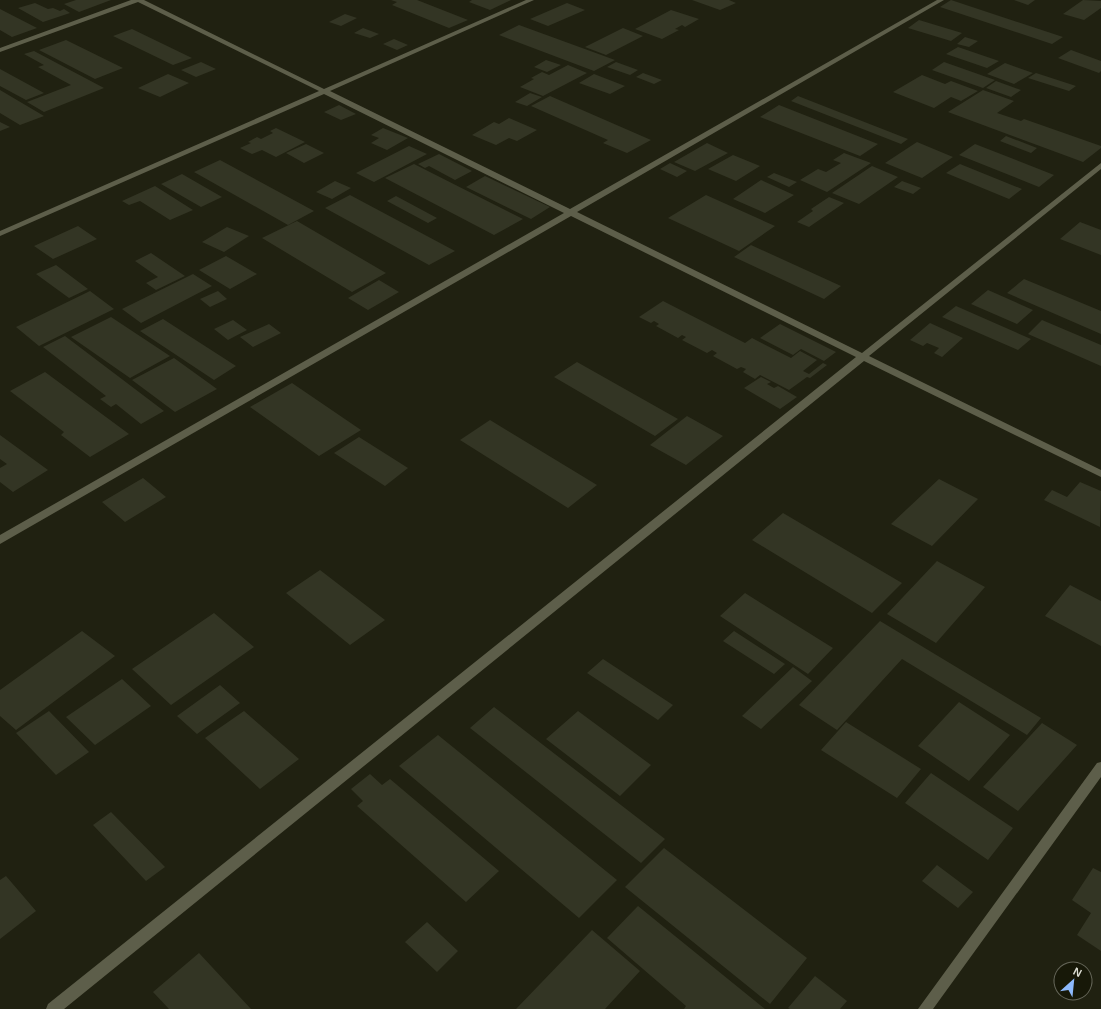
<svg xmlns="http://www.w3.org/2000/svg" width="1101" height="1009" viewBox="0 0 1101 1009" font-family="Arial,sans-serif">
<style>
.building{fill:#333524}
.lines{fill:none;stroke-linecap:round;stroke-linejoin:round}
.street{fill:#5d5e4a;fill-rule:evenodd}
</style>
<rect width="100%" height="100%" fill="#202111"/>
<path class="building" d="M76,0H111L79,12L64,4Z
M391,0H417L468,20L449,28L392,5L397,2Z
M472,0H511L490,10L469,2Z
M692,0H729L736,3L720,10Z
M951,0L1063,37L1052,44L940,7Z
M1014,0H1035L1028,5Z
M1083,0L1101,1V8L1084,20L1063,14Z
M35,3L48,9L53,8L60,11L64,9L70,13L43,22L18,8Z
M567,3L585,10L548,26L530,19Z
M0,9L37,28L12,37L0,30Z
M671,10L699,19L685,27L682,25L675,29L679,30L662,39L635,29Z
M345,14L357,18L341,26L329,22Z
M919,20L962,33L951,41L908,28Z
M519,25L615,60L594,71L499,35Z
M363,28L379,34L370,38L354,33Z
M623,28L643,36L606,55L585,47Z
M132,29L192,58L173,65L113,36Z
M965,37L978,41L969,47L957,44Z
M394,39L408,45L397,50L383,44Z
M66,40L123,68L95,79L39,50Z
M958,47L999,61L987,68L946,54Z
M1071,50L1101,61V71L1099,73L1058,58Z
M34,51L104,88L44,112L27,102L71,85L38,67L44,65L24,54Z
M546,60L561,65L547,72L534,67Z
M201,62L216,69L196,77L181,70Z
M616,62L638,70L630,75L607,67Z
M944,62L995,80L983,88L932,70Z
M1005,63L1033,73L1014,84L987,74Z
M568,65L587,73L543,96L520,87L534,79L531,78L542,72L549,75Z
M0,69L44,93L26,100L0,86Z
M643,73L662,80L654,84L636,77Z
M1036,73L1076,86L1069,91L1028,78Z
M168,74L189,83L160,97L138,88Z
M594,74L625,86L610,94L579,83Z
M922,75L945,84L951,81L978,91L961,101L951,97L934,108L893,92Z
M996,81L1021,90L1011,97L986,88Z
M0,90L44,116L20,125L0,113Z
M983,90L1014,101L997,113L1021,121L1024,119L1101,146V148L1083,162L948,112Z
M530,93L542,97L527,106L515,102Z
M550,96L651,140L627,153L603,143L608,140L531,106Z
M798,96L908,139L901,144L791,101Z
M339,105L356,114L341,120L324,112Z
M779,105L878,144L860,156L760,117Z
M509,118L537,130L517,141L509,138L496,145L472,135L494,122L499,124Z
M0,122L10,127L0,131Z
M276,128L305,142L276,157L262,150L252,154L240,148L251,143L248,142L257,137L261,139L273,133L270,131Z
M383,128L408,138L387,150L371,143L379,138L371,135Z
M1006,136L1037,148L1031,153L1000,141Z
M917,142L953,157L922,178L885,163Z
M707,143L728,153L695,171L674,162Z
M306,144L324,153L304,163L286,153Z
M975,144L1054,175L1039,187L959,155Z
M409,146L427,154L374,182L356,173Z
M844,153L871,163L827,192L800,180L818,169L826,172L841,163L833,160Z
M439,154L472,171L455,180L429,166L425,168L418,164Z
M733,155L760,166L736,181L708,169Z
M220,160L314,211L288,225L194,172Z
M670,163L687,171L677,177L660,169Z
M414,164L523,219L494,235L385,178Z
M960,164L1022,189L1009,199L946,173Z
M872,166L898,177L859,204L832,193Z
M774,173L797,182L789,187L767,177Z
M182,174L222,197L201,207L161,184Z
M485,176L550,207L531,219L466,187Z
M761,180L794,195L765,213L733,199Z
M335,181L351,188L332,199L316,192Z
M902,181L921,188L913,194L894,187Z
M155,186L193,210L170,220L140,201L129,205L122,201Z
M350,195L455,251L429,265L325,208Z
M706,195L775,226L739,251L668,218Z
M396,196L437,218L428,223L387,201Z
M829,197L844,203L809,227L797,222L813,211L811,209Z
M297,221L386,273L352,292L262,238Z
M1080,222L1101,230V255L1060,239Z
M78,226L97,239L53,259L34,246Z
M227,227L249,236L224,252L202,242Z
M751,245L841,286L824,299L734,257Z
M151,253L185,276L156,290L146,283L158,277L135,261Z
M226,256L257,274L230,289L199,270Z
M56,265L88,289L69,298L36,274Z
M193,274L212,286L141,323L122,309Z
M1024,279L1101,311V334L1007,293Z
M379,280L399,292L368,310L348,298Z
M988,290L1033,310L1017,324L971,304Z
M90,291L114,309L39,346L16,327Z
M218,291L227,299L210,307L200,299Z
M663,301L745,343L752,338L791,358L800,351L817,360L803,371L809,374L823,363L827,365L810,378L807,377L789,390L760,375L755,379L743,372L746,369L741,367L737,369L713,356L717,353L712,350L707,353L682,340L686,337L682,335L678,338L656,326L659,324L654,321L651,323L639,317Z
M956,306L1031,339L1018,350L942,317Z
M111,317L170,356L130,378L71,337Z
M163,319L236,366L214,380L140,331Z
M233,320L247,330L228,340L214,329Z
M1042,320L1101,345V366L1028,334Z
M930,323L963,338L942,357L934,353L939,348L927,343L923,346L910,340Z
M269,324L281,333L253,347L240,337Z
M780,324L836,352L824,361L801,349L793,355L760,338Z
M65,336L164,411L141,424L116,404L111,407L100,399L106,396L43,347Z
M174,358L217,389L175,412L132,380Z
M577,362L678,419L655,436L554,377Z
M45,372L129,434L90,457L61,435L64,432L10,391Z
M761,377L771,382L767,384L774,388L778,386L797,397L780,409L744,388Z
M292,383L361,430L319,456L250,407Z
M687,416L723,436L686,465L650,445Z
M490,420L597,485L568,508L460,440Z
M0,435L48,470L13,492L0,482V468L7,464L0,459Z
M359,437L408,468L385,486L334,453Z
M143,478L166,497L125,522L102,502Z
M939,479L978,499L932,546L891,524Z
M1080,482L1101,491L1100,527L1044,500L1052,490L1067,497Z
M783,513L902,583L872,613L752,540Z
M937,561L985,587L936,643L887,614Z
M320,570L385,620L350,645L286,593Z
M1070,585L1101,601V646L1045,616Z
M745,593L833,648L808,674L720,616Z
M214,613L254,647L171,705L132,669Z
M880,621L1041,718L1027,735L902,659L837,730L799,705Z
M82,631L115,656L16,730L0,716V690Z
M734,631L785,664L774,674L723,641Z
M603,659L673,705L658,720L587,673Z
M793,667L812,681L761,729L742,716Z
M122,679L151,706L95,745L66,717Z
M220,685L240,703L197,734L177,716Z
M959,702L1010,735L969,781L918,746Z
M494,707L665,839L641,863L470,728Z
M49,711L89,752L56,775L16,733Z
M244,711L299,759L260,789L205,738Z
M578,711L651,765L620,796L546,739Z
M846,722L921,769L897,798L821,750Z
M1042,723L1077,745L1018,811L983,787Z
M438,735L617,880L579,918L399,766Z
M931,773L1013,828L988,860L905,803Z
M370,774L382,785L390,779L499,871L466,902L357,806L363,801L351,789Z
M111,812L165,867L146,881L93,825Z
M664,848L807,958L770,1004L625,887Z
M937,865L973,892L958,908L922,881Z
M1093,868L1101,872V951L1077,935L1091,913L1072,900Z
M6,876L36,911L0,939V880Z
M638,906L765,1009H684L686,1006L607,938Z
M427,922L458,951L437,972L405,942Z
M592,930L640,971L605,1009H516Z
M199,953L251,1009H169L153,992Z
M815,976L847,1001L840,1009H790L788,1008Z"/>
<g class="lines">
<path class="street" d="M131,0H144L324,89L526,0H534L330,91L570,209L937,0H944L577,212L862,353L1101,163V169L869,356L1101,470V477L864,361L64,1009H46L48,1004L856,357L571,216L0,544V535L564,213L324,94L0,236V231L319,91L138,2L0,52V48Z
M1101,762V777L933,1009H918L1097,763Z"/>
</g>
<g transform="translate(1073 981) rotate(27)"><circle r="19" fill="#171808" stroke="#656659"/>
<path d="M0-3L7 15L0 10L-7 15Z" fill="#8db9fc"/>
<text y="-6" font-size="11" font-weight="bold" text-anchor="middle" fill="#dbdcd2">N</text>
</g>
</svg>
